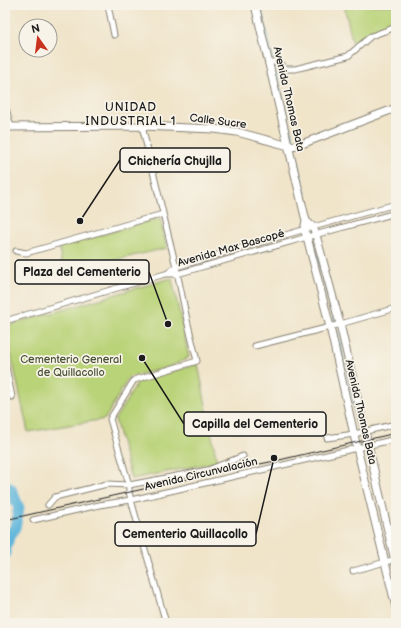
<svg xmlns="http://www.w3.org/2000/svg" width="401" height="628" viewBox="0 0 401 628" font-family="'Balsamiq Sans',sans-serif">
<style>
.green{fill:#b9d378;stroke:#6a784a}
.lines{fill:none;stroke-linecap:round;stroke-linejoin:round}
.stream{stroke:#5db5da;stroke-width:2}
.river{stroke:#5db5da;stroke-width:11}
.street-casing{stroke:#868072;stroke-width:7}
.secondary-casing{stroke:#868072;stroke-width:9}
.street{stroke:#fff;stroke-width:5}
.secondary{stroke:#fff;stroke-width:7}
.tram{stroke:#1c1c1c;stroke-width:1}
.labels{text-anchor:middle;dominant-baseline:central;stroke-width:3.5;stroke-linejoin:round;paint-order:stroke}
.street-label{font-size:11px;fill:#1c1c1c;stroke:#f7f3e8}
.park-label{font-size:11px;fill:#4b5338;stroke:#f7f3e8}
.neighbourhood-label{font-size:12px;letter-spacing:1px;fill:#1c1c1c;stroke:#f7f3e8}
.leader{fill:none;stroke:#1c1c1c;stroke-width:1.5}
.callout-dot{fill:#1c1c1c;stroke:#f7f3e8;stroke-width:1.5}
.callout{fill:#f7f3e8;stroke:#1c1c1c;stroke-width:1.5}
.callout-label{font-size:12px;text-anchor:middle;font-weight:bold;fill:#1c1c1c}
</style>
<rect width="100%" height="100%" fill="#f7f3e8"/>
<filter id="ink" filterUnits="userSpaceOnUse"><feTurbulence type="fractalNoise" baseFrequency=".025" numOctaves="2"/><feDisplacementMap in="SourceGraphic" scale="8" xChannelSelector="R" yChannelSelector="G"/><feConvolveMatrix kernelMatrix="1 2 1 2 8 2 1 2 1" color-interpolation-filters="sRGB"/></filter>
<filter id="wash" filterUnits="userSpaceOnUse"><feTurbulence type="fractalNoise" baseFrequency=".012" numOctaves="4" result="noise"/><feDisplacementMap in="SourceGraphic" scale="16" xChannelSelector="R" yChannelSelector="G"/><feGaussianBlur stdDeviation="0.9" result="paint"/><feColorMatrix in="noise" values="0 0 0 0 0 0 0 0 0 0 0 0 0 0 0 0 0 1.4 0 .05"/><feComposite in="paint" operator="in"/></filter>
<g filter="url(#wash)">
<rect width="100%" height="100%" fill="#f0e4c9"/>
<path class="green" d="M344,5H396V22L371,31L353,45Z
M160,218L167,248L63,272L59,247Z
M168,279H172L189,357C174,368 147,372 129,377L105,419L28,432L5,326L24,321Z
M198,364L217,462L131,479L115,419L138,382Z"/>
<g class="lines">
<path class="stream" d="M260,5L272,58
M274,66L293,140
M296,154L311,223
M314,243L335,321
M337,331L358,422"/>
<path class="river" d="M5,485L11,489L19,508L15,527L7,543L5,555"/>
</g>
</g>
<g filter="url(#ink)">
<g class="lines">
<defs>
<path id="street" d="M108,5L114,35
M269,63L278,61L285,69H295L348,56L371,36L396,27
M5,105L11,127
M142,126L176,267L187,320L197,361L134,380L110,419L129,485V492L131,500L166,623
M16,251L26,253L163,214
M166,274L176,267L313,227L396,204
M5,321L165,274H177L307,237L396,213
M255,346L330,327L396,308
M5,362L12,397
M327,438L354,434L396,424
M48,505L55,497L107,484L129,485L208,470L243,456
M33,520L99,505L131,500L396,439
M353,571L396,559"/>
<path id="secondary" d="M255,5L306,221L304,230L307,237L330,327L357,448L396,607
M5,127L142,126L214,129L237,132L289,146L299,145L396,108
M306,221L313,227L316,235L340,324L396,565"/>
</defs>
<use href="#street" class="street-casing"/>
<use href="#secondary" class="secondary-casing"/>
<use href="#street" class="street"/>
<use href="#secondary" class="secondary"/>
<path class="tram" d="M5,520L215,473L275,461L396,433"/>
</g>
</g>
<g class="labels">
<g class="street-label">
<text transform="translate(289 99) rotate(77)">Avenida Thomas Bata</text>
<text transform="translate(218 121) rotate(7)">Calle Sucre</text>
<text transform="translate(231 248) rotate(-16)">Avenida Max Bascopé</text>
<text transform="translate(361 412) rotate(77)">Avenida Thomas Bata</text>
<text transform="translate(201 474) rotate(-13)">Avenida Circunvalación</text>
</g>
<g class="park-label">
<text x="71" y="359">Cementerio General<tspan x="71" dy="13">de Quillacollo</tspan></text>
</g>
<g class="neighbourhood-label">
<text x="131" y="107">UNIDAD<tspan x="131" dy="14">INDUSTRIAL 1</tspan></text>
</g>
</g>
<path class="leader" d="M80 221L120 160M168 324L149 272M142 358L184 424M274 458L256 534"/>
<g class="callout-dot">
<circle cx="80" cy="221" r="4"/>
<circle cx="168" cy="324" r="4"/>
<circle cx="142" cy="358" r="4"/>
<circle cx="274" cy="458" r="4"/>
</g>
<g class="callout">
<rect x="120" y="148" width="110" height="24" rx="4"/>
<rect x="15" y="260" width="134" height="24" rx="4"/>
<rect x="184" y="412" width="142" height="24" rx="4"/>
<rect x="115" y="522" width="141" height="24" rx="4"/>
</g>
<g class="callout-label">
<text x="175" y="165">Chichería Chujlla</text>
<text x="82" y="276">Plaza del Cementerio</text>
<text x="255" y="428">Capilla del Cementerio</text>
<text x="185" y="538">Cementerio Quillacollo</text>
</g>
<rect width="401" height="628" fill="none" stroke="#f7f3e8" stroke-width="20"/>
<g transform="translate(38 38) rotate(346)"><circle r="19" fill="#f7f3e8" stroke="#9f9d96"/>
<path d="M0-3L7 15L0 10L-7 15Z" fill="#c8321e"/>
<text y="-6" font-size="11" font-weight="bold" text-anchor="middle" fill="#1c1c1c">N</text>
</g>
</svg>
